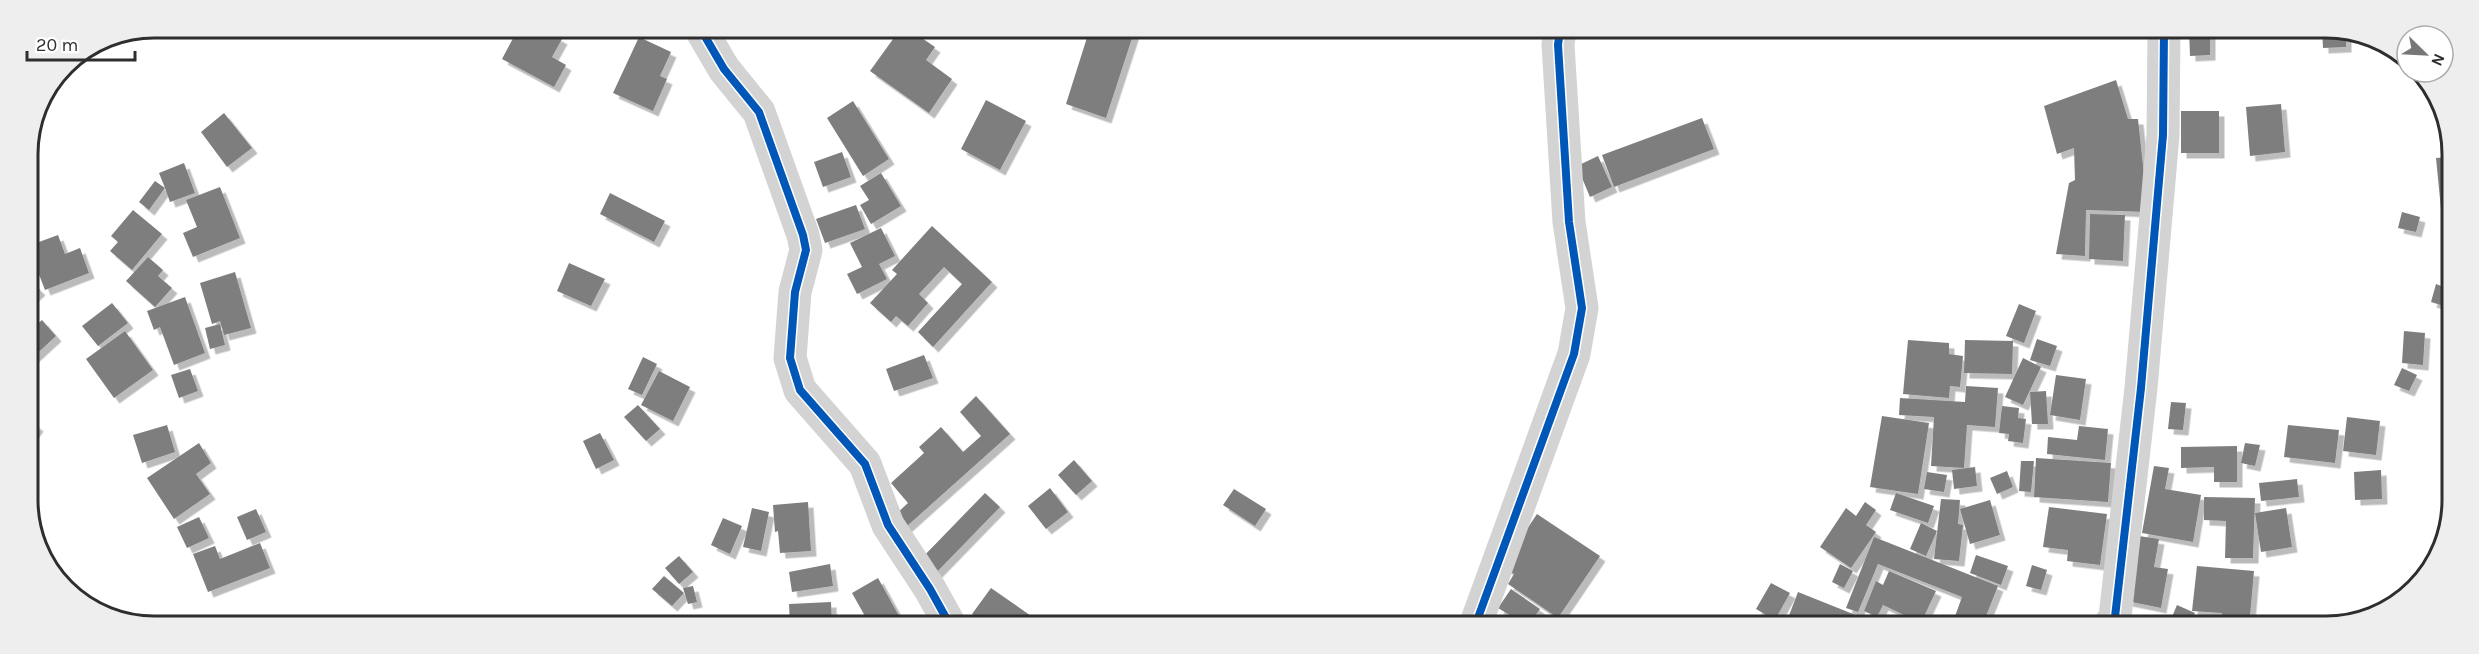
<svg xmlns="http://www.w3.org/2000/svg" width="2479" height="654" viewBox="0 0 2479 654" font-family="Karla,sans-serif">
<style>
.building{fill:#7e7e7e;filter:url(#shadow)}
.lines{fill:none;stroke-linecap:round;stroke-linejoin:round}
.minor{stroke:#d3d3d3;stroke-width:33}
.cycleway-casing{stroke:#fff;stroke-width:11}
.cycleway{stroke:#0057b8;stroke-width:8}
.rim{fill:none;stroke:#2e2e2e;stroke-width:3}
</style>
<defs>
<filter id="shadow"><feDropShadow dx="5.5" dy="5.5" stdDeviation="0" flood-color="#0004"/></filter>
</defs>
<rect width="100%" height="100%" fill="#fff"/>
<path class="building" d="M519,27H540L562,39L552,57L566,65L554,87L502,59Z
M901,28H907L935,47L926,60L952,79L929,113L870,71Z
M1090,28L1135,29L1106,118L1066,104Z
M2189,29H2210V55L2190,56Z
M2322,29H2346V47L2323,48Z
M639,37L671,52L660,76L667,79L653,111L613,93Z
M2116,80L2128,119H2138L2148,212L2086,210L2085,256L2056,254L2069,183L2075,180L2074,148L2057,154L2044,106Z
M986,100L1026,121L1000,170L961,149Z
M853,101L889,159L863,176L827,118Z
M2281,104L2285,152L2250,156L2246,107Z
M2181,111H2219V153H2181Z
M224,113L252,148L227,167L201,132Z
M1702,118L1714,149L1614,187L1602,155Z
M842,152L851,177L823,187L814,162Z
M1598,156L1612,187L1590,197L1577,166Z
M2450,157V209H2441L2436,158Z
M184,163L195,193L170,202L165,188L149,210L139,202L155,181L165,188L159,173Z
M881,173L901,206L871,224L860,205L869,200L860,186Z
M220,187L240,238L193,257L183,233L197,227L186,200Z
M610,193L665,221L654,242L600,214Z
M856,205L865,229L825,243L816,219Z
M133,210L162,234L132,270L110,251L118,242L111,236Z
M2402,212L2420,217L2416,232L2398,228Z
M2090,214L2125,215L2123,261L2089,259Z
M932,226L992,282L933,347L918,332L962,284L944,267L919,294L928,303L908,326L896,316L891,322L870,303L897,274L892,270Z
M881,228L895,256L879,264L887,279L857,294L847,274L862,267L850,243Z
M58,235L65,254L80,248L89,273L45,290L28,246Z
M148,257L163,270L158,276L172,288L155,307L126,281Z
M569,263L605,279L591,306L557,291Z
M235,272L251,328L224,335L220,321L212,324L200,283Z
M28,278L40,290L28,301Z
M2436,284L2449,289L2444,306L2431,302Z
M185,297L205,353L174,365L160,327L154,330L147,311Z
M112,303L128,323L98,346L82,326Z
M2019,304L2036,311L2024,343L2006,336Z
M42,320L56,336L29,361L28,332Z
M220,324L225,345L210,349L205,328Z
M125,331L153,370L114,398L86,359Z
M2404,331L2425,333L2423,365L2402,363Z
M2037,339L2057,346L2050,366L2030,360Z
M1908,340L1949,343V354L1963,356L1960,387L1950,386L1949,398L1903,394Z
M1965,340L2013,341L2012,374L1964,373Z
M924,355L933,378L894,391L886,369Z
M643,357L657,364L642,395L628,389Z
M2023,358L2041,367L2023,405L2005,397Z
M2402,368L2417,375L2409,391L2394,385Z
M190,369L198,391L179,398L171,375Z
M659,371L690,387L673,421L641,405Z
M2056,375L2086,379L2080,420L2050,415Z
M1966,386L1998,388L1995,427L1967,425L1964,468L1931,466L1934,417L1899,415L1900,398L1965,402Z
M2046,391L2048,424H2032L2030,392Z
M976,396L1010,434L906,527L895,515L908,503L891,483L924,453L919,447L941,427L963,452L981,436L960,412Z
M2171,402L2186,403L2183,430L2168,429Z
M638,405L660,429L646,441L624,417Z
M2002,406L2019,408L2018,418L2026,419L2023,443L2008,441L2009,434L1999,433Z
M1882,416L1929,423L1918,494L1870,487Z
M2347,417L2380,421L2376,455L2343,451Z
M29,419L38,426L29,439Z
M167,425L175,452L142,463L133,435Z
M2288,425L2339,430L2335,463L2284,457Z
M2079,426L2108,429L2105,460L2047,454L2048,437L2077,440Z
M600,433L614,460L596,469L583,441Z
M199,443L211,463L196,474L210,494L174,519L147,478Z
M2245,443L2260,445L2255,466L2241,463Z
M2237,446V482H2214V467L2181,468V447Z
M2036,458L2111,463L2108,502L2034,497Z
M1074,460L1092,481L1076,495L1058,475Z
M2021,461H2034L2031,492L2019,491Z
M2154,466L2169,468L2165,489L2201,495L2193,542L2142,533Z
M1975,467L1977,486L1954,489L1952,470Z
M2381,470L2382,499L2355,500L2354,472Z
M2007,471L2013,487L1997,494L1990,478Z
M1927,472L1947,475L1944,492L1924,489Z
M2297,479L2299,497L2261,501L2259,483Z
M1050,488L1068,512L1046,529L1028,506Z
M1234,489L1266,509L1255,526L1223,505Z
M985,493L1000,507L934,575L919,561Z
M1896,493L1934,506L1928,523L1890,510Z
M2204,497L2255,498L2253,558H2225L2226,521L2204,520Z
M1941,499L1960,500L1958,524L1963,525L1959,561L1934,559Z
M1990,500L2000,535L1970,544L1960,509Z
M808,502L811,551L780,553L778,531L775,532L773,505Z
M1865,502L1876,510L1866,525L1876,532L1851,568L1820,547L1846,508L1856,516Z
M2049,507L2107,514L2100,565L2067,561L2068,550L2043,547Z
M752,508L769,512L761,551L743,547Z
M2286,508L2292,547L2261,552L2255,513Z
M256,509L266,532L247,540L237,517Z
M1537,514L1600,556L1558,618L1508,584L1514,574L1502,566Z
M199,517L209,538L187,548L177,527Z
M723,518L742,526L730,554L711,545Z
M1921,523L1937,531L1926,556L1910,549Z
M2139,536L2159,539L2154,567L2168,569L2161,608L2127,601Z
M1874,537L1998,586L1984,621L1996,626H1962L1964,623L1954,619L1962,597L1878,564L1858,612L1846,608Z
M260,543L270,568L208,592L193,554L215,546L220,559Z
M1976,555L2008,566L2001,585L1970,573Z
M679,556L693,572L679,584L665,568Z
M830,564L833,586L792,592L789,572Z
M1840,564L1853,571L1844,588L1832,582Z
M2032,565L2047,570L2041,590L2026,586Z
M2197,566L2254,571L2249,627H2221L2222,613L2192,611Z
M1889,571L1936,591L1921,623L1883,605L1877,617L1864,611L1876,581L1883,585Z
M664,576L684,593L672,606L652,589Z
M878,578L904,625H870L852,593Z
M1771,583L1790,593L1775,620L1756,609Z
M693,586L697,602L688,604L683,588Z
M991,588L1044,625H989L972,614Z
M1511,589L1540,609L1528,626L1498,608Z
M1798,592L1873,622L1871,626H1830L1811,619L1808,626H1785Z
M831,602L832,625H790L789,604Z
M2177,605L2195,613L2189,627L2169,624Z"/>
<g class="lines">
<path class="minor" d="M700,28L724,69L759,112L803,235L806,250L795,292L790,358L800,390L865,464L888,525L930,589L950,625
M1475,626L1574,354L1582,308L1569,222L1558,45L1560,29
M2108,627L2115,617L2141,388L2163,135L2164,29"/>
<defs>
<path id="cycleway" d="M700,28L724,69L759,112L803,235L806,250L795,292L790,358L800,390L865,464L888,525L930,589L950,625
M1475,626L1574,354L1582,308L1569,222L1558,45L1560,29
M2108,627L2115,617L2141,388L2163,135L2164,29"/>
</defs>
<use href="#cycleway" class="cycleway-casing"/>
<use href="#cycleway" class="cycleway"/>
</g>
<path d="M0 0H2479V654H0ZM154 38H2326A116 116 0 0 1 2442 154V500A116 116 0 0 1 2326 616H154A116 116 0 0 1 38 500V154A116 116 0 0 1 154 38Z" fill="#eee" fill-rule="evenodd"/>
<path class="rim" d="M154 38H2326A116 116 0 0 1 2442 154V500A116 116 0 0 1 2326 616H154A116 116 0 0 1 38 500V154A116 116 0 0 1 154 38Z"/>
<g transform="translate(2425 54) rotate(114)"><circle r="28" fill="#ffffff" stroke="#ababab" stroke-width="1.5"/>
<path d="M0-4.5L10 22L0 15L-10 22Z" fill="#777777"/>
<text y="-9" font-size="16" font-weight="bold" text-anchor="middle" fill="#2e2e2e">N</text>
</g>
<path d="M27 51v9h108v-9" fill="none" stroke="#2e2e2e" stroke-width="3"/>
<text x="36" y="51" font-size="18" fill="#2e2e2e" stroke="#ffffff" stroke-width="4.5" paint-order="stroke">20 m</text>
</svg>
